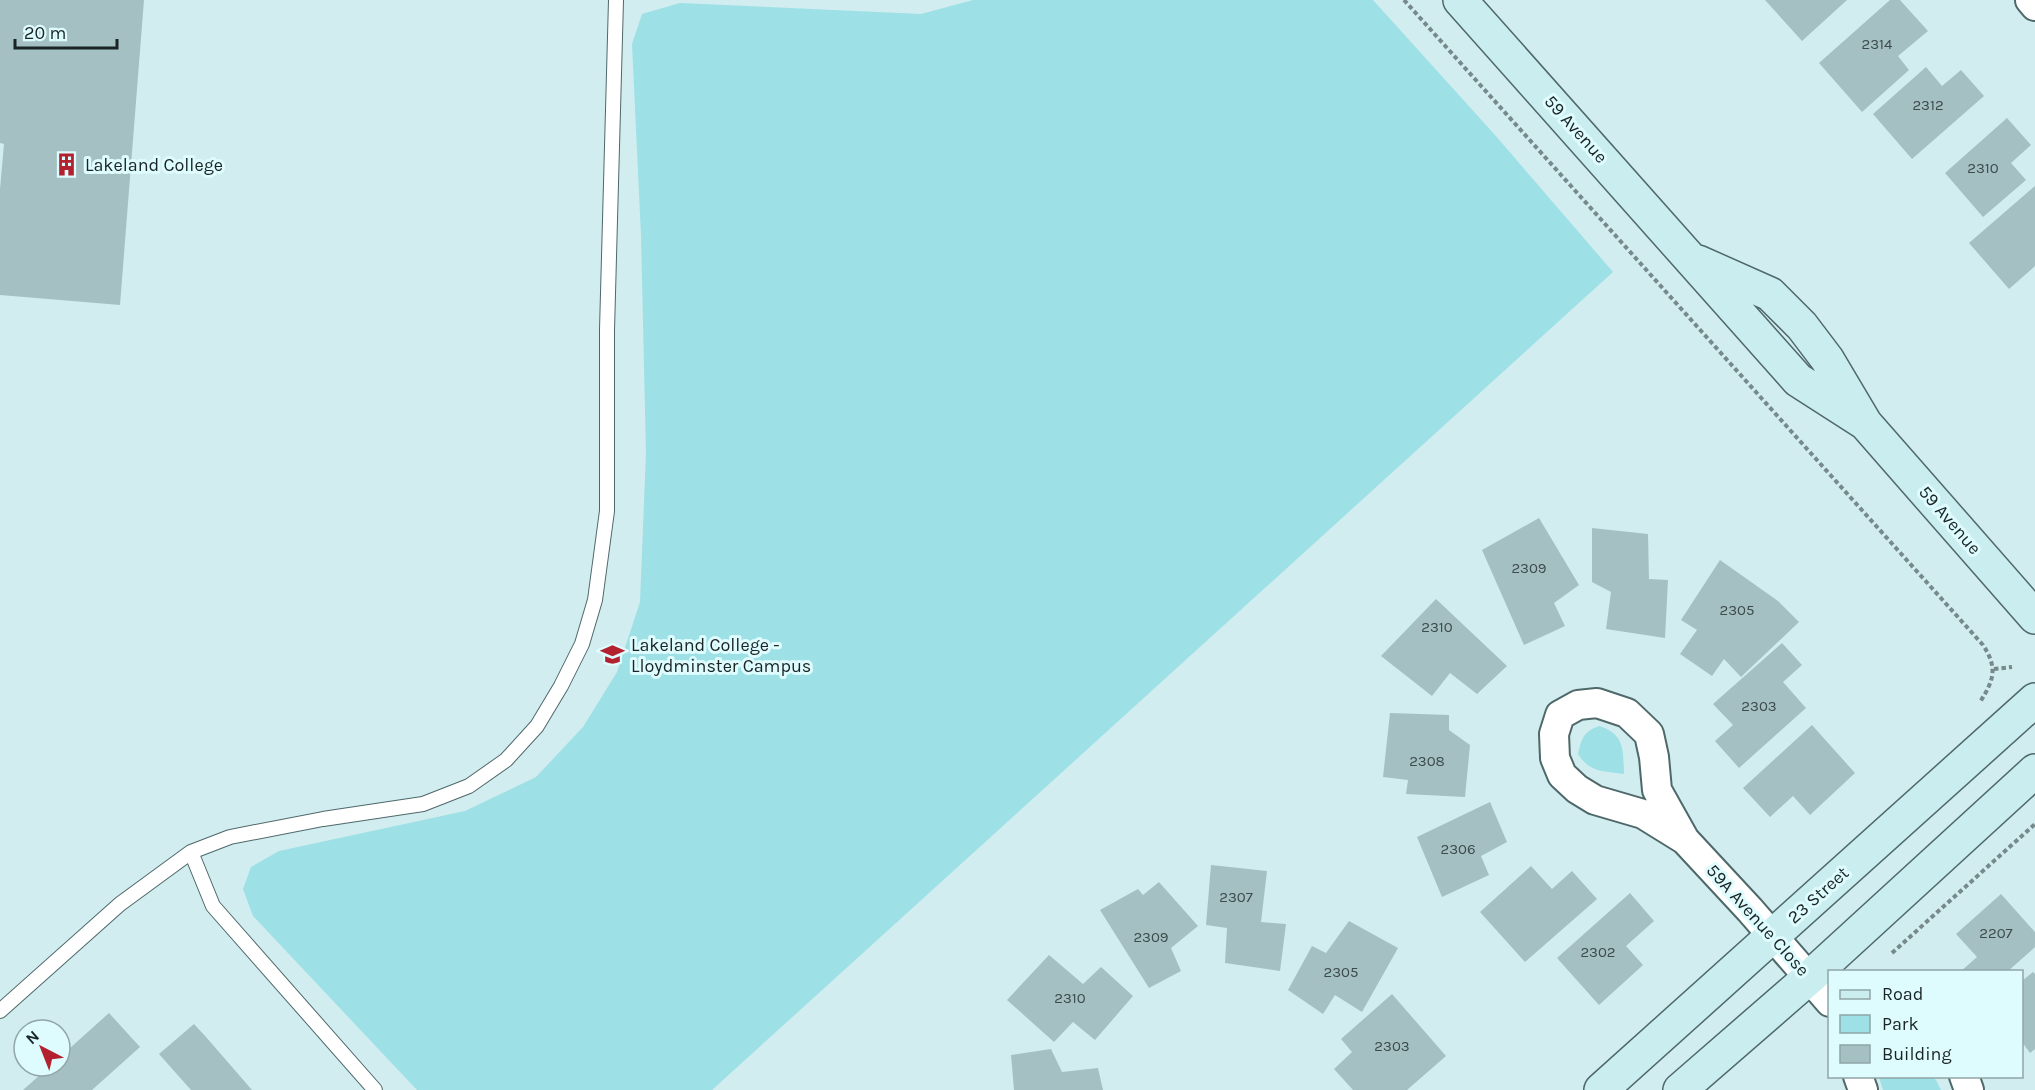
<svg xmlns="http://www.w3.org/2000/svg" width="2035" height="1090" viewBox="0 0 2035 1090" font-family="Karla,sans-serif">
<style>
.green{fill:#9de0e6}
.building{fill:#a5c0c3}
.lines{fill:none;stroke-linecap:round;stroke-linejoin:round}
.lane-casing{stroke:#4f686a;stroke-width:16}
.street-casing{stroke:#4f686a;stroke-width:32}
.secondary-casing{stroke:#4f686a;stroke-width:36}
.path{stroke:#76898b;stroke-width:4;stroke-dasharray:4.5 3;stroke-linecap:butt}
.lane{stroke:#fff;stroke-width:14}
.street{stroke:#fff;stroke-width:28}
.secondary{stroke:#caedf0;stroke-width:33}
.labels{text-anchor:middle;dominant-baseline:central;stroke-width:6;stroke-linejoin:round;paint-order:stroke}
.number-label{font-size:15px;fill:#3d4b4c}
.street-label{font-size:18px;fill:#1a2425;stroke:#defbfd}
.poi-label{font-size:18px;fill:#1a2425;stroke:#defbfd;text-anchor:start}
</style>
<rect width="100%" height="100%" fill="#d1edef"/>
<path class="green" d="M973,0H1373L1495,135L1613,272L712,1090H417L253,916L243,889L251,867L279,851L465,811L536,777L583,727L617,672L640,602L646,453L641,236L632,44L642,14L680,3L921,14Z
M1599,726C1625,734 1623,750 1624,774C1604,771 1590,773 1578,754C1582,738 1583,732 1599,726Z
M1879,1077H1932L1936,1080L1941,1090H1883Z"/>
<path class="building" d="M0,0H144L120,305L0,295V189L4,144L0,143Z
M1765,0H1847L1802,41Z
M1890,0H1900L1928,31L1898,56L1909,70L1862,112L1819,63Z
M1926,67L1942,86L1961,70L1984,96L1912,159L1873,114Z
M2007,118L2031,145L2011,163L2026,180L1983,217L1945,173Z
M2035,186V266L2009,289L1969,243Z
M1539,518L1579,585L1554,603L1565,626L1524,645L1482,550Z
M1592,528L1648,534L1649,579L1668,580L1665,638L1606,629L1611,592L1592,582Z
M1720,560L1778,601L1799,622L1741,677L1724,659L1712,676L1680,654L1697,630L1681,620Z
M1436,599L1507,666L1477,694L1450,673L1432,696L1381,656Z
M1782,643L1802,665L1783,682L1806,708L1739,768L1715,741L1733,725L1713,704Z
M1390,713L1449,715V730L1470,745L1465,797L1406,794L1408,780L1383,777Z
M1812,725L1855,773L1810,815L1793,796L1770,817L1743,788Z
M1490,802L1507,842L1481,856L1489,875L1442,897L1417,837Z
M1211,865L1267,871L1261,922L1286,924L1280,971L1225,963L1227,928L1206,925Z
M1531,866L1552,889L1572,871L1597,899L1525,962L1480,912Z
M1159,882L1198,926L1171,948L1181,971L1149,988L1100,910L1138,889L1143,895Z
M1630,893L1654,921L1626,946L1643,965L1599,1005L1557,958Z
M2001,894L2035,932V947L2007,972H1960L1977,957L1956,934Z
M1349,921L1398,948L1362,1012L1335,995L1323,1014L1288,990L1312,946L1326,953Z
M1049,955L1083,984L1101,967L1133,996L1095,1040L1073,1022L1054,1042L1007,1000Z
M2033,972L2035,974V1049L2030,1053L2022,1042V981Z
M1392,994L1446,1056L1407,1090H1353L1334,1069L1352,1052L1341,1039Z
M109,1013L140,1047L92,1090H23L50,1066H60V1057Z
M194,1024L206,1037L252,1090H191L159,1054Z
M1051,1049L1062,1072L1098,1068L1103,1090H1014L1011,1055Z"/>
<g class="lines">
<defs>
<path id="lane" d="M191,852L213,906L375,1090
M0,1011L120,904L191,852L230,837L323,819L423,804L469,786L506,760L537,726L561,686L582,644L595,600L607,511V330L616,0"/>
<path id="street" d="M2030,0L2035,6
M1597,703L1627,713L1649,734L1654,757L1657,790L1685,840L1643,814L1595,800L1577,789L1562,775L1555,758L1554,734L1560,715L1578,705Z
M1685,840L1750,910L1830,1002
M1858,1076L1863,1090
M1964,1076L1969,1090"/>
<path id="secondary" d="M1460,0L1798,380L1865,423
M1698,262L1770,294L1802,326L1827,359L1865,423L2035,617
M1601,1090L2035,700
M1680,1090L1810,977L2035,771"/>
</defs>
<use href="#lane" class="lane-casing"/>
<use href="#street" class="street-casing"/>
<use href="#secondary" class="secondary-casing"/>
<path class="path" d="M1404,0L1983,645C1998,668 1994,680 1980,702
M1994,669L2012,667
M1892,953L2035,824"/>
<use href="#lane" class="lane"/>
<use href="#street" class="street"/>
<use href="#secondary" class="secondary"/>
</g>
<defs>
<symbol id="building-bare" viewBox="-9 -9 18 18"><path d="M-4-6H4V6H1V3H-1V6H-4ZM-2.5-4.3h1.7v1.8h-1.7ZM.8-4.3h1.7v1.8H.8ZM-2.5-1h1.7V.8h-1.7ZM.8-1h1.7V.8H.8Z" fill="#b3212f" stroke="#defbfd" stroke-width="2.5" paint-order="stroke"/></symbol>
<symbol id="university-bare" viewBox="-9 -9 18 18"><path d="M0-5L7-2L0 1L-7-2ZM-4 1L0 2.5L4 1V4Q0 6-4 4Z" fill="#b3212f" stroke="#defbfd" stroke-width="2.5" paint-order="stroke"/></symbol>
</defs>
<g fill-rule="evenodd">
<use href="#building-bare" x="50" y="148" width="33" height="33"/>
<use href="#university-bare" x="596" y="638" width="33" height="33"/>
</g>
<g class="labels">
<g class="number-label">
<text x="1877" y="44">2314</text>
<text x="1928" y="105">2312</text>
<text x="1983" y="168">2310</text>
<text x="1529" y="568">2309</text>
<text x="1737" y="610">2305</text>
<text x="1437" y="627">2310</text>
<text x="1759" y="706">2303</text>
<text x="1427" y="761">2308</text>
<text x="1458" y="849">2306</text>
<text x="1236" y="897">2307</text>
<text x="1996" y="933">2207</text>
<text x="1151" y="937">2309</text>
<text x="1598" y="952">2302</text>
<text x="1341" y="972">2305</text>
<text x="1070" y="998">2310</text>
<text x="1392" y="1046">2303</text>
</g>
<g class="street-label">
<text transform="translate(1576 129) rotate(48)">59 Avenue</text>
<text transform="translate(1950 520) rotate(49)">59 Avenue</text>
<text transform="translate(1818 895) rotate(-42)">23 Street</text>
<text transform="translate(1758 920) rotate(48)">59A Avenue Close</text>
</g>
<g class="poi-label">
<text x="85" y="165">Lakeland College</text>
<text x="631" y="645">Lakeland College -<tspan x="631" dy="21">Lloydminster Campus</tspan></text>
</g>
</g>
<rect x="1828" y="970" width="195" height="108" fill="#defbfd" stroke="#90a5a7" stroke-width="1.5"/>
<rect x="1840" y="990" width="30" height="9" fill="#caedf0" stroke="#90a5a7" stroke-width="1.5"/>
<text x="1882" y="1000" font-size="18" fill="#1a2425">Road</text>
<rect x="1840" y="1015" width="30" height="18" fill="#9de0e6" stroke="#90a5a7" stroke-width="1.5"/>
<text x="1882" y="1030" font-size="18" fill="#1a2425">Park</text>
<rect x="1840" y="1045" width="30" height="18" fill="#a5c0c3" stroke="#90a5a7" stroke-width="1.5"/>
<text x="1882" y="1060" font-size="18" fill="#1a2425">Building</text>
<g transform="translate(42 1048) rotate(318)"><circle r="28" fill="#defbfd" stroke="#90a5a7" stroke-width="1.5"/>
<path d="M0-4.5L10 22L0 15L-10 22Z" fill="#b3212f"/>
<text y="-9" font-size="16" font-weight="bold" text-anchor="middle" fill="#1a2425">N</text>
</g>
<path d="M15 39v9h102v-9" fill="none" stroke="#1a2425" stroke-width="3"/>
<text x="24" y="39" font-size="18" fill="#1a2425" stroke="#defbfd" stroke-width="4.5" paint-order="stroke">20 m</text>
</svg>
